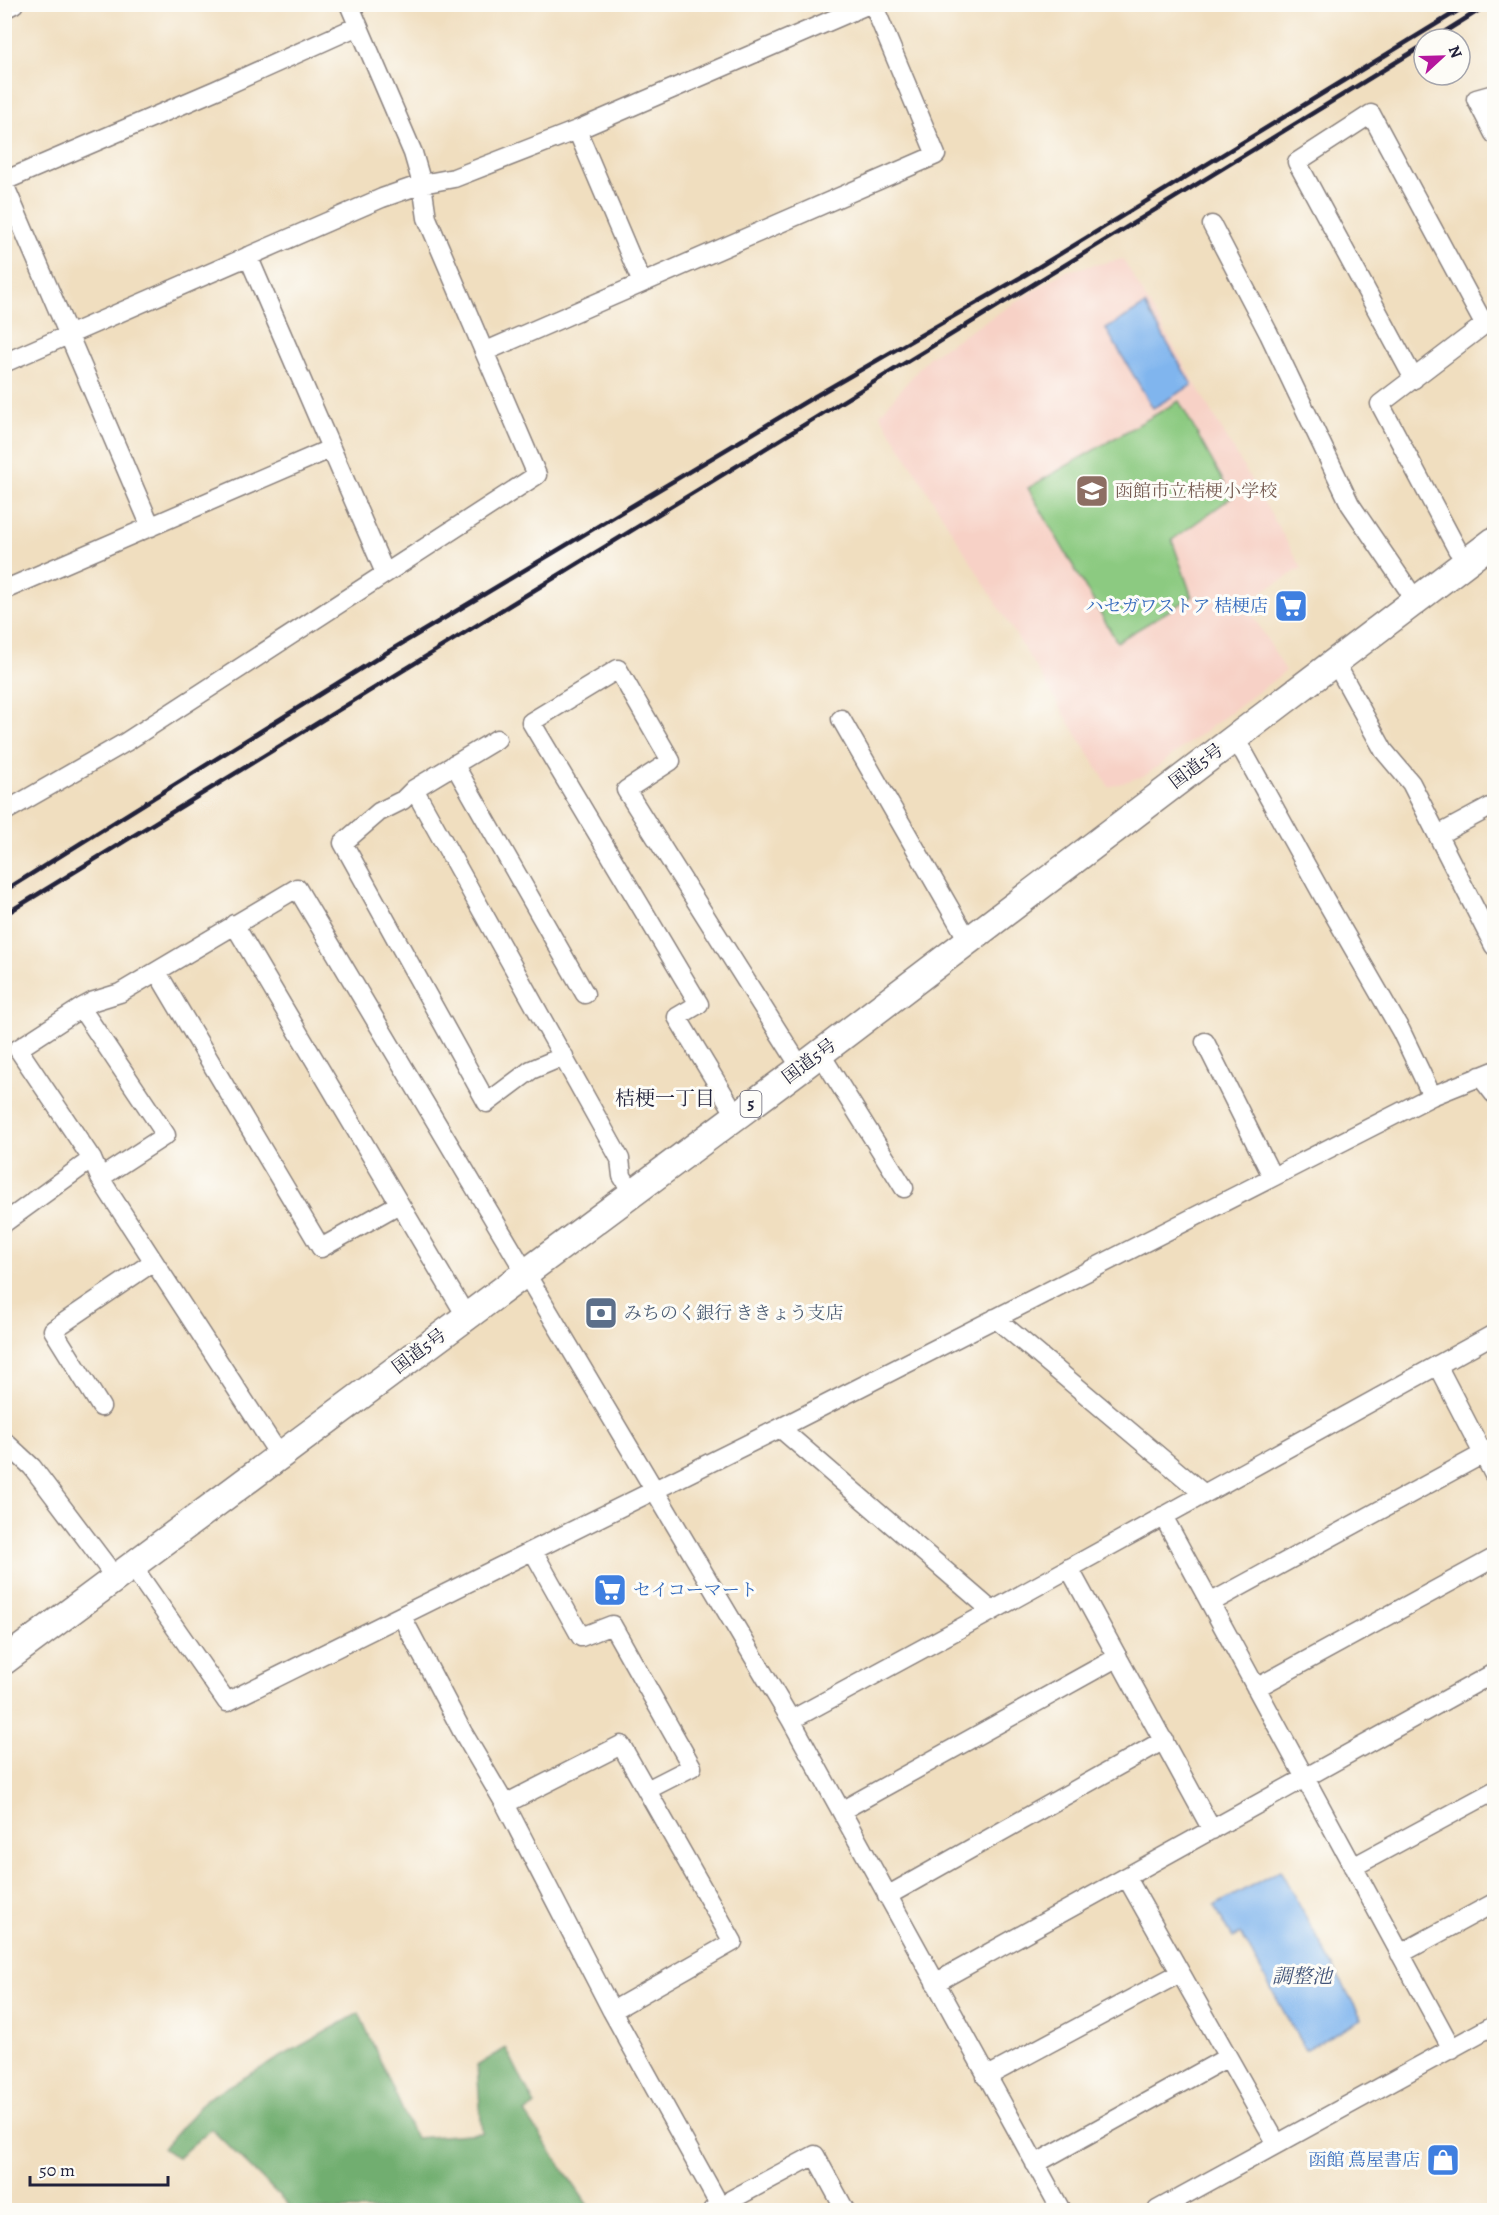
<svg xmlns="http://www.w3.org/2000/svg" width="1499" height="2215" viewBox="0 0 1499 2215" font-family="Alegreya,'Noto Serif JP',serif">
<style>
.built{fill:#f7d1c6}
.green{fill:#8cca81;stroke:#57765e;stroke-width:1.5}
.forest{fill:#71ae6f;stroke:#4a6855;stroke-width:1.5}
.water{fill:#80b5ee;stroke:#516c94;stroke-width:1.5}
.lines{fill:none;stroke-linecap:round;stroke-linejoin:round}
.minor-casing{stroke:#89807d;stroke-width:21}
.highway-casing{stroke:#89807d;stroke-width:30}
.minor{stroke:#fff;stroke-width:18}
.highway{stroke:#fff;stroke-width:27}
.rail{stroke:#22223b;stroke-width:4.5}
.labels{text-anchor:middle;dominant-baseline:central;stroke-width:6;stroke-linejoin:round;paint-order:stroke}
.shield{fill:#fdfcf7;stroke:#646373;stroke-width:1.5}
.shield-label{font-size:16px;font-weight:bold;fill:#22223b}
.education-label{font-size:18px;fill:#785e54;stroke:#fdfcf7;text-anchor:start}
.shop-label{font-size:18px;fill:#366cbe;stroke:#fdfcf7;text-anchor:end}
.street-label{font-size:18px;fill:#22223b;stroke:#fdfcf7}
.service-label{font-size:18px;fill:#4e5e75;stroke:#fdfcf7;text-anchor:start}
.neighbourhood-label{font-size:20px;fill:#22223b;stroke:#fdfcf7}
.water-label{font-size:20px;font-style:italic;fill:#43557a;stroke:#fdfcf7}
</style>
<rect width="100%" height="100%" fill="#fdfcf7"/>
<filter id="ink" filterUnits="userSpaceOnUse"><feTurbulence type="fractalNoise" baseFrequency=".0167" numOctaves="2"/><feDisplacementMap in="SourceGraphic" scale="12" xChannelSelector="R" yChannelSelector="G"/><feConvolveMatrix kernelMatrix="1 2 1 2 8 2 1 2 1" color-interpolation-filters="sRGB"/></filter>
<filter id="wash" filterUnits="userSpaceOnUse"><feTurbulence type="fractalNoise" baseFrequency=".008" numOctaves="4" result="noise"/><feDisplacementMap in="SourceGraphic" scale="24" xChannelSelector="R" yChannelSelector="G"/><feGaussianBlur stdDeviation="1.35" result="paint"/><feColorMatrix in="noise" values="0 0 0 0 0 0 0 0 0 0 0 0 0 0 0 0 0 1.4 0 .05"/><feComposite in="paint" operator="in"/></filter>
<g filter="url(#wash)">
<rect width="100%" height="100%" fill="#f0debf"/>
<path class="built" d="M1123,259L1302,568L1245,602L1286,671L1146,775L1109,787L880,414L929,357L1065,271Z"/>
<path class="green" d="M1179,401L1232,497L1172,540L1192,597L1117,642L1028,488Z"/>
<path class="forest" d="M359,2013L415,2138L482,2133L477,2066L506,2048L535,2105L525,2113L591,2210H294L211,2129L177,2158L163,2148L206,2099Z"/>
<path class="water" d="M1145,305L1192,385L1153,408L1106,329Z
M1280,1870L1362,2019L1305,2050L1241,1934L1233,1938L1214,1906Z"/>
</g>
<g filter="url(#ink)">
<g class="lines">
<defs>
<path id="minor" d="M4,9L14,4
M1494,94L1476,99L1494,134
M577,130L642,283
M4,181L216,90L358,26
M4,184L151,527
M1212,225L1269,334L1350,504L1416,601
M248,256L385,573
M484,352L936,155L873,4
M4,363L382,198L422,184L454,178L577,130L869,4
M1414,379L1297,162L1371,114L1484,324
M1467,562L1457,549L1380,404L1493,318
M4,590L330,449
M1335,662L1384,751L1411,783L1494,946
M841,719L968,940
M497,739L414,789L403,800L379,812L343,843L487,1103L531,1070L564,1056
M1233,739L1244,753L1322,894L1401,1031L1432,1096
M454,764L585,994
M414,789L620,1159L622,1176L632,1192
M4,812L126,742L537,475L427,218L422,184L413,153L349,4
M1438,835L1494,805
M234,924L466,1316
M157,972L321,1248L399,1204
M81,1008L166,1135L100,1178
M1205,1042L1272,1176
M820,1053L904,1188
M1480,1076L1494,1094
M736,1115L677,1017L699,1004L531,722L618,669L671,761L626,790L801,1068
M4,1223L92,1159
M995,1318L1204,1494
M1437,1365L1494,1475
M101,1407L53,1330L153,1262
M780,1428L992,1611
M4,1441L32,1467L106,1565L114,1579
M280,1456L110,1194L100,1178L92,1159L18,1049L81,1008L94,1001L120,993L297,888L791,1720L1061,2210
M1163,1516L1452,2049
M533,1551L581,1637L612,1625L692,1767L647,1790
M133,1567L227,1702L780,1428L1432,1096L1494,1071
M1069,1568L1212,1830
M1210,1603L1494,1448
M402,1617L462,1731L505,1804L612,2011L720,2206
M1256,1688L1494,1558
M791,1720L992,1611L1494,1334
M505,1804L621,1745L733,1942L612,2011
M841,1811L1118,1657
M1353,1867L1494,1791
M1127,1878L1277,2144
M887,1896L1164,1740
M1400,1954L1494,1903
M935,1983L1494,1673
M986,2077L1180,1973
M1035,2164L1228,2057
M712,2210L815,2155L845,2210
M1157,2210L1494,2025"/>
<path id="highway" d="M4,1661L801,1068L1494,541"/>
</defs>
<use href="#minor" class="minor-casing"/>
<use href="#highway" class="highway-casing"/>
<use href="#minor" class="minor"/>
<use href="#highway" class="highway"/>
<path class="rail" d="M1433,39L1489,4
M4,891L386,653L812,398L1037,268L1469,4
M4,915L1424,45"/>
</g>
</g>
<defs>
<symbol id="school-square" viewBox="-11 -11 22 22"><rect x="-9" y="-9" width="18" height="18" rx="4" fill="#8d6e63" stroke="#fdfcf7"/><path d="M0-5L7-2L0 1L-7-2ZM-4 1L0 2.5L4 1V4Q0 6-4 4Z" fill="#fff"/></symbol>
<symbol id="supermarket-square" viewBox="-11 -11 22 22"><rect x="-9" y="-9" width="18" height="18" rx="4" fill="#3f7fe0" stroke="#fdfcf7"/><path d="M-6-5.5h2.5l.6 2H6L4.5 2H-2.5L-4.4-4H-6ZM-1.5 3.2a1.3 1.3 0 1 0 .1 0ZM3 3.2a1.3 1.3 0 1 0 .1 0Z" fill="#fff"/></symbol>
<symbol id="bank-square" viewBox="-11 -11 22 22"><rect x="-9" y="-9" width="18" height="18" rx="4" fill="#5c6f8a" stroke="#fdfcf7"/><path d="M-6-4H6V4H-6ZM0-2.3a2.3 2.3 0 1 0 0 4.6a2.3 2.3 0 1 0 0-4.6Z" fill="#fff"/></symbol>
<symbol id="shop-square" viewBox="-11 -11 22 22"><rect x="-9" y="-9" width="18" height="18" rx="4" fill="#3f7fe0" stroke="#fdfcf7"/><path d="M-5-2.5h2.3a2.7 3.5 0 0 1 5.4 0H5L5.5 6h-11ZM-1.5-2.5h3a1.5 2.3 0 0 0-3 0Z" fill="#fff"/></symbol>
</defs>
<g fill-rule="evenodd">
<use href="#school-square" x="1073" y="472" width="38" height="38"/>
<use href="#supermarket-square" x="1272" y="587" width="38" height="38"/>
<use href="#bank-square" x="582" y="1294" width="38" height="38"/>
<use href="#supermarket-square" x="591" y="1571" width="38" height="38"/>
<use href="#shop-square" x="1424" y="2141" width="38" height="38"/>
</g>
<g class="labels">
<rect class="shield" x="740.5" y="1091" width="21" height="26" rx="4.5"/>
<g class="shield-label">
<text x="751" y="1104">5</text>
</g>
<g class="education-label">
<text x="1115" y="491">函館市立桔梗小学校</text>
</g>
<g class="shop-label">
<text x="1268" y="606">ハセガワストア 桔梗店</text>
<text x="633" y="1590" text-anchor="start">セイコーマート</text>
<text x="1420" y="2160">函館 蔦屋書店</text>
</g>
<g class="street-label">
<text transform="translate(1196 766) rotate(-37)">国道5号</text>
<text transform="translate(809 1061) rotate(-37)">国道5号</text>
<text transform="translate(419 1351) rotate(-37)">国道5号</text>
</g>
<g class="service-label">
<text x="624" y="1313">みちのく銀行 ききょう支店</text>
</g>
<g class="neighbourhood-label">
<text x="665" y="1098">桔梗一丁目</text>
</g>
<g class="water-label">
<text x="1302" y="1976">調整池</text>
</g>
</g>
<rect width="1499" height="2215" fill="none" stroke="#fdfcf7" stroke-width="24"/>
<g transform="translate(1442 57) rotate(68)"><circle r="28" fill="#fdfcf7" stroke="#a5a5ac" stroke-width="1.5"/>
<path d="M0-4.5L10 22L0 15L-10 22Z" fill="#b5179e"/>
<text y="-9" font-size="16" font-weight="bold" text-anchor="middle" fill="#22223b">N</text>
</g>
<path d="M30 2176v9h138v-9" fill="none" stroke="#22223b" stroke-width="3"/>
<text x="39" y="2176" font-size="18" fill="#22223b" stroke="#fdfcf7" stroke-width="4.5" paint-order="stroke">50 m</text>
</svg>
